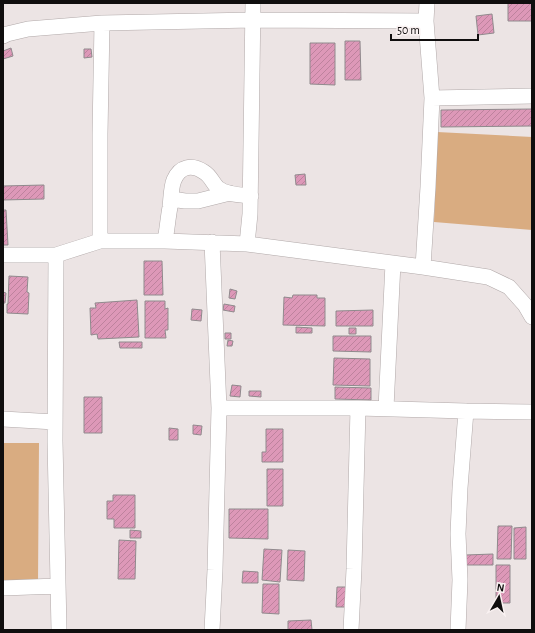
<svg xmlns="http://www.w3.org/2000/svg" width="535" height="633" viewBox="0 0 535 633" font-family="'Alegreya Sans',sans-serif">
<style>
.pitch{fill:#d9ac81}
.building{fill:url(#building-hatch);stroke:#908a8d}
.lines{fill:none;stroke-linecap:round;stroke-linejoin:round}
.minor-casing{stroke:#b1a9a9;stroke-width:16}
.minor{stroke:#fff;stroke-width:15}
</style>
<defs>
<pattern id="building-hatch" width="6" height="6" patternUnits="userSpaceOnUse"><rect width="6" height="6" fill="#dd98b8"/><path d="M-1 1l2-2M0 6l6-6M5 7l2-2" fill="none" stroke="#bd829d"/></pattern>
</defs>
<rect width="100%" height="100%" fill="#ece4e4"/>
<path class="pitch" d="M437,132L532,137V230L434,222Z
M3,443H39L38,582L3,583Z"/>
<path class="building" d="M508,3H532V21H508Z
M492,14L494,33L478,35L476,16Z
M345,41H360L361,80H345Z
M310,43H335V85L310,84Z
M11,48L13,56L3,59V51Z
M84,49H91L92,57L84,58Z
M532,109V126L441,127V110Z
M305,174L306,185H296L295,175Z
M44,185V199L3,200V186Z
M3,210H6L8,245H3Z
M144,261H162L163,295H144Z
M9,276L28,277L27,292L29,293L28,314L7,313V304H8Z
M230,289L237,291L235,299L229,298Z
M3,292L6,293L5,303H3Z
M293,295H317V298H325V326L283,325L284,297L292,298Z
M137,300L139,337L98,339L97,334L91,335L90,308H96L95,303Z
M145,301H165V309L168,308V330H165L166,338H145Z
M224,304L235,306L234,312L223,310Z
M192,309L202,310L201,321L191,320Z
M373,310V326H336V311Z
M296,327L312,328V333H296Z
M349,328H356V334H349Z
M225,333H231V339H225Z
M333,336H371V352L333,351Z
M228,340L233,341L232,346H227Z
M119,342H142V348H120Z
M334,358L370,359V386L333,385Z
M232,385L241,386L240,397L230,396Z
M335,387L371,388V400L335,399Z
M249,391H261V397L249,396Z
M84,397H102V433H84Z
M193,425L202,426L201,435L193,434Z
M169,428L178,429V440H169Z
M266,429H283V462H262V452H266Z
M267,469H283V506H267Z
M113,495H135V528H114V519H107V501H113Z
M229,509H268V539L229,538Z
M498,526H512L511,559H497Z
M526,527V559H514V528Z
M130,530L141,531V538H130Z
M119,540L136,541L135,579H118Z
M264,549L282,550L280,582L262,580Z
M288,550L305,551L304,581L287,580Z
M493,554V565H466V555Z
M496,565H510V603H496Z
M243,571L258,572V583H242Z
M263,584H279V614L262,613Z
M337,587H347L346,607H336Z
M311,620L312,630H288V621Z"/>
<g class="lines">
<defs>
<path id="minor" d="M3,36L7,34L28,29L102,23L253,20L426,21
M432,98L532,96
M171,199L185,201H198L230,193
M100,241V134L102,23
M165,241C167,230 168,218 170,207C171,199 171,187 174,180C180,166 192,164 204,172C211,176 213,184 218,188C226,195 241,195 251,196
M212,242L219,408L215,570L212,630
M247,244L250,214L253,3
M3,255H56L100,241H165L247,244L423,267L488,277L509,287L525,305L532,317
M56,255L55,441L59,630
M423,267L428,187L432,98L426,21L427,3
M219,408H358L466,411L532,412
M386,408L393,263
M3,419L55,422
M3,588L58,586
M351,630L354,569L358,408
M458,630L460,580L458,534L460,488L466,411"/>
</defs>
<use href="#minor" class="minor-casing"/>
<use href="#minor" class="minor"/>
</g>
<rect width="535" height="633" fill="none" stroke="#100e0e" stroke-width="8"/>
<g transform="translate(499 597) rotate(9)" stroke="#f9f1f1" stroke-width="3" paint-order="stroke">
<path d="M0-3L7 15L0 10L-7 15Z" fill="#100e0e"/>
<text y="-6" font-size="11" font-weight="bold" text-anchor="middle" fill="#100e0e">N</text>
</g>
<path d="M391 34v6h87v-6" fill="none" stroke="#100e0e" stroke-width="2"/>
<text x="397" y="34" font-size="12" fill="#100e0e" stroke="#f9f1f1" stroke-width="3" paint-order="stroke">50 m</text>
</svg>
